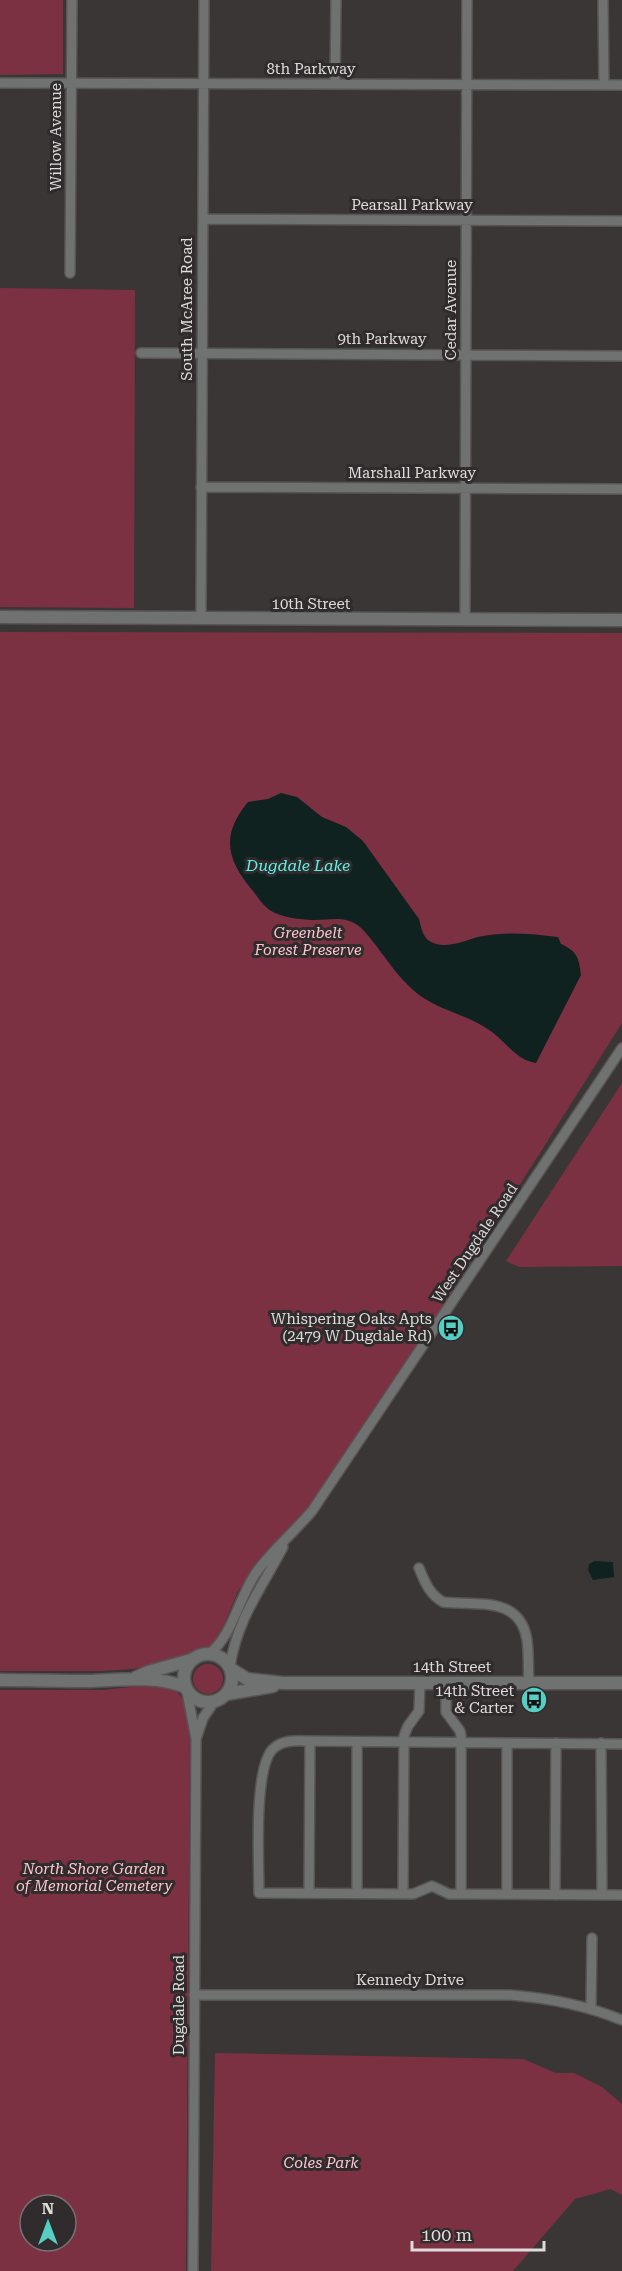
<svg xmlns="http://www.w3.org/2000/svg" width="622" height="2271" viewBox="0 0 622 2271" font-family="'Roboto Serif',serif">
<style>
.green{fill:#7c3143;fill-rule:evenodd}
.water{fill:#0f2220}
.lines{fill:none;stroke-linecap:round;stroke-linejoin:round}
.minor-casing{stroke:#585454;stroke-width:12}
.tertiary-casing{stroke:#585454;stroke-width:15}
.minor{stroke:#6f7271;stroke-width:9}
.tertiary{stroke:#6f7271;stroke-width:12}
.labels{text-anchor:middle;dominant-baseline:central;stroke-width:6;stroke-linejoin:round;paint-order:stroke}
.street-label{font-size:15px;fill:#dedbdb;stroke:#302b2c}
.park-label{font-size:15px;font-style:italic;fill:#fdc6cf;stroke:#302b2c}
.poi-label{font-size:15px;fill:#dedbdb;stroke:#302b2c;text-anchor:end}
.water-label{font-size:16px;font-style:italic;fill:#5df3e7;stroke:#302b2c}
</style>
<rect width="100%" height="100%" fill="#3a3636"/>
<path class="green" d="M0,0H63V74L0,75Z
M0,288L135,290L134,608L0,607Z
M0,632L622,633V1023L343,1465L238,1591L217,1642L205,1650L163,1664L132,1669L101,1671H0Z
M622,1083V1266L519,1267L506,1261Z
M193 1679a15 15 0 1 1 30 0a15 15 0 1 1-30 0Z
M157,1684C183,1689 184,1699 190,1723L186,2271H0V1690H104ZM30,2205H66V2241H30Z
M215,2053L523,2059L556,2073H574L602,2087L622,2104V2195L611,2189L575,2199L513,2271H211Z"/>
<path class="water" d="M281,793L297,797L322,817L346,827L363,841L419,919C421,926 422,935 428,940C442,951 464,941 478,937C505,931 532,934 558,937L561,944C577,951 579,958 581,975L536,1063C516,1060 508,1044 492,1032C466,1012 431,1011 406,983C392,970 369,932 356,924C343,916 329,920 316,920C303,920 287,918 275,913C265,909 259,899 253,891C227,860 220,836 248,802L268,799Z
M595,1561L613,1562L614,1577L593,1580L588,1570L589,1564Z"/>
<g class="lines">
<defs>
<path id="minor" d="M603,0L604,85
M0,83L622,85
M335,84L336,0
M203,219L622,221
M70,273L72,0
M141,353L622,356
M201,487L622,489
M201,618L204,0
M465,619L467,0
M419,1568C425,1582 429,1594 443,1602C476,1606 520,1595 527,1640C529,1654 528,1669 529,1683
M209,1654C233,1636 239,1595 258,1570C274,1549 295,1531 312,1511L622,1048
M230,1667C236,1621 262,1587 283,1547
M446,1683V1712L460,1731L461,1736V1894
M187,1692L196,1739L193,2271
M196,1739L203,1718L214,1702
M507,1743V1894
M601,1743L602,1895
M622,1744L310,1741C298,1741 284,1739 274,1748C253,1765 259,1864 259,1893L413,1894L432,1886L449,1894L622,1895
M309,1893L310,1741
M357,1893V1742
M403,1894L404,1736L408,1726L419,1711L420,1682
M555,1895L556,1743
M194,1995H510C550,1998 585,2005 622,2020
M591,2007L592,1938"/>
<path id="tertiary" d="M0,617L622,620
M184 1678a24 24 0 1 1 48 0a24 24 0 1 1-48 0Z
M231,1669L247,1679L283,1683H622
M135,1678L148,1672L191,1660
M0,1680C29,1680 59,1681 88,1681C119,1680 156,1675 185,1687
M227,1694L273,1686"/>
</defs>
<use href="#minor" class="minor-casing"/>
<use href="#tertiary" class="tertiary-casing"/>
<use href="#minor" class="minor"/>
<use href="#tertiary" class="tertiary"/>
</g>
<defs>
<symbol id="bus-disc" viewBox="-11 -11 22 22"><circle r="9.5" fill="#56cec4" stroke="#302b2c"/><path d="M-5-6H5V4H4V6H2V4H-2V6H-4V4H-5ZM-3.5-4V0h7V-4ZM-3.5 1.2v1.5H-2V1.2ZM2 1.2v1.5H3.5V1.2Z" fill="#111"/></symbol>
</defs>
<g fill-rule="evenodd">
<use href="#bus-disc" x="436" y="1313" width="30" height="30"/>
<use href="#bus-disc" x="519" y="1685" width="30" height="30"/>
</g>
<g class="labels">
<g class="street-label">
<text x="311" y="69">8th Parkway</text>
<text transform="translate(56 137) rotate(-90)">Willow Avenue</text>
<text x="412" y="205">Pearsall Parkway</text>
<text transform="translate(187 309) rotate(-90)">South McAree Road</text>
<text transform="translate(451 310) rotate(-90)">Cedar Avenue</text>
<text x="382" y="339">9th Parkway</text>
<text x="412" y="473">Marshall Parkway</text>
<text x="311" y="604">10th Street</text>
<text transform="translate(475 1243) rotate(-56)">West Dugdale Road</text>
<text x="452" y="1667">14th Street</text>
<text x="410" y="1980">Kennedy Drive</text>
<text transform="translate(179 2005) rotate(-90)">Dugdale Road</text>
</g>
<g class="park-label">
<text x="308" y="933">Greenbelt<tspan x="308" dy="17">Forest Preserve</tspan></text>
<text x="94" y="1869">North Shore Garden<tspan x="94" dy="17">of Memorial Cemetery</tspan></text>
<text x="321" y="2163">Coles Park</text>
</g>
<g class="poi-label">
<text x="432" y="1319">Whispering Oaks Apts<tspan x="432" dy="17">(2479 W Dugdale Rd)</tspan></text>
<text x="514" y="1691">14th Street<tspan x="514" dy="17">&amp; Carter</tspan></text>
</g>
<g class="water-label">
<text x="298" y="865">Dugdale Lake</text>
</g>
</g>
<g transform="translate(48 2223)"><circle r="28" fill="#302b2c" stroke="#767172" stroke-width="1.5"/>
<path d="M0-4.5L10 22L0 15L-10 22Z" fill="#56cec4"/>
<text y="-9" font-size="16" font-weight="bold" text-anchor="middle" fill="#dedbdb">N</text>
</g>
<path d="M412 2241v9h132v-9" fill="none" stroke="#dedbdb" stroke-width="3"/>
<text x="421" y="2241" font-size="18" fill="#dedbdb" stroke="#302b2c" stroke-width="4.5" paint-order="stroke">100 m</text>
</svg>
